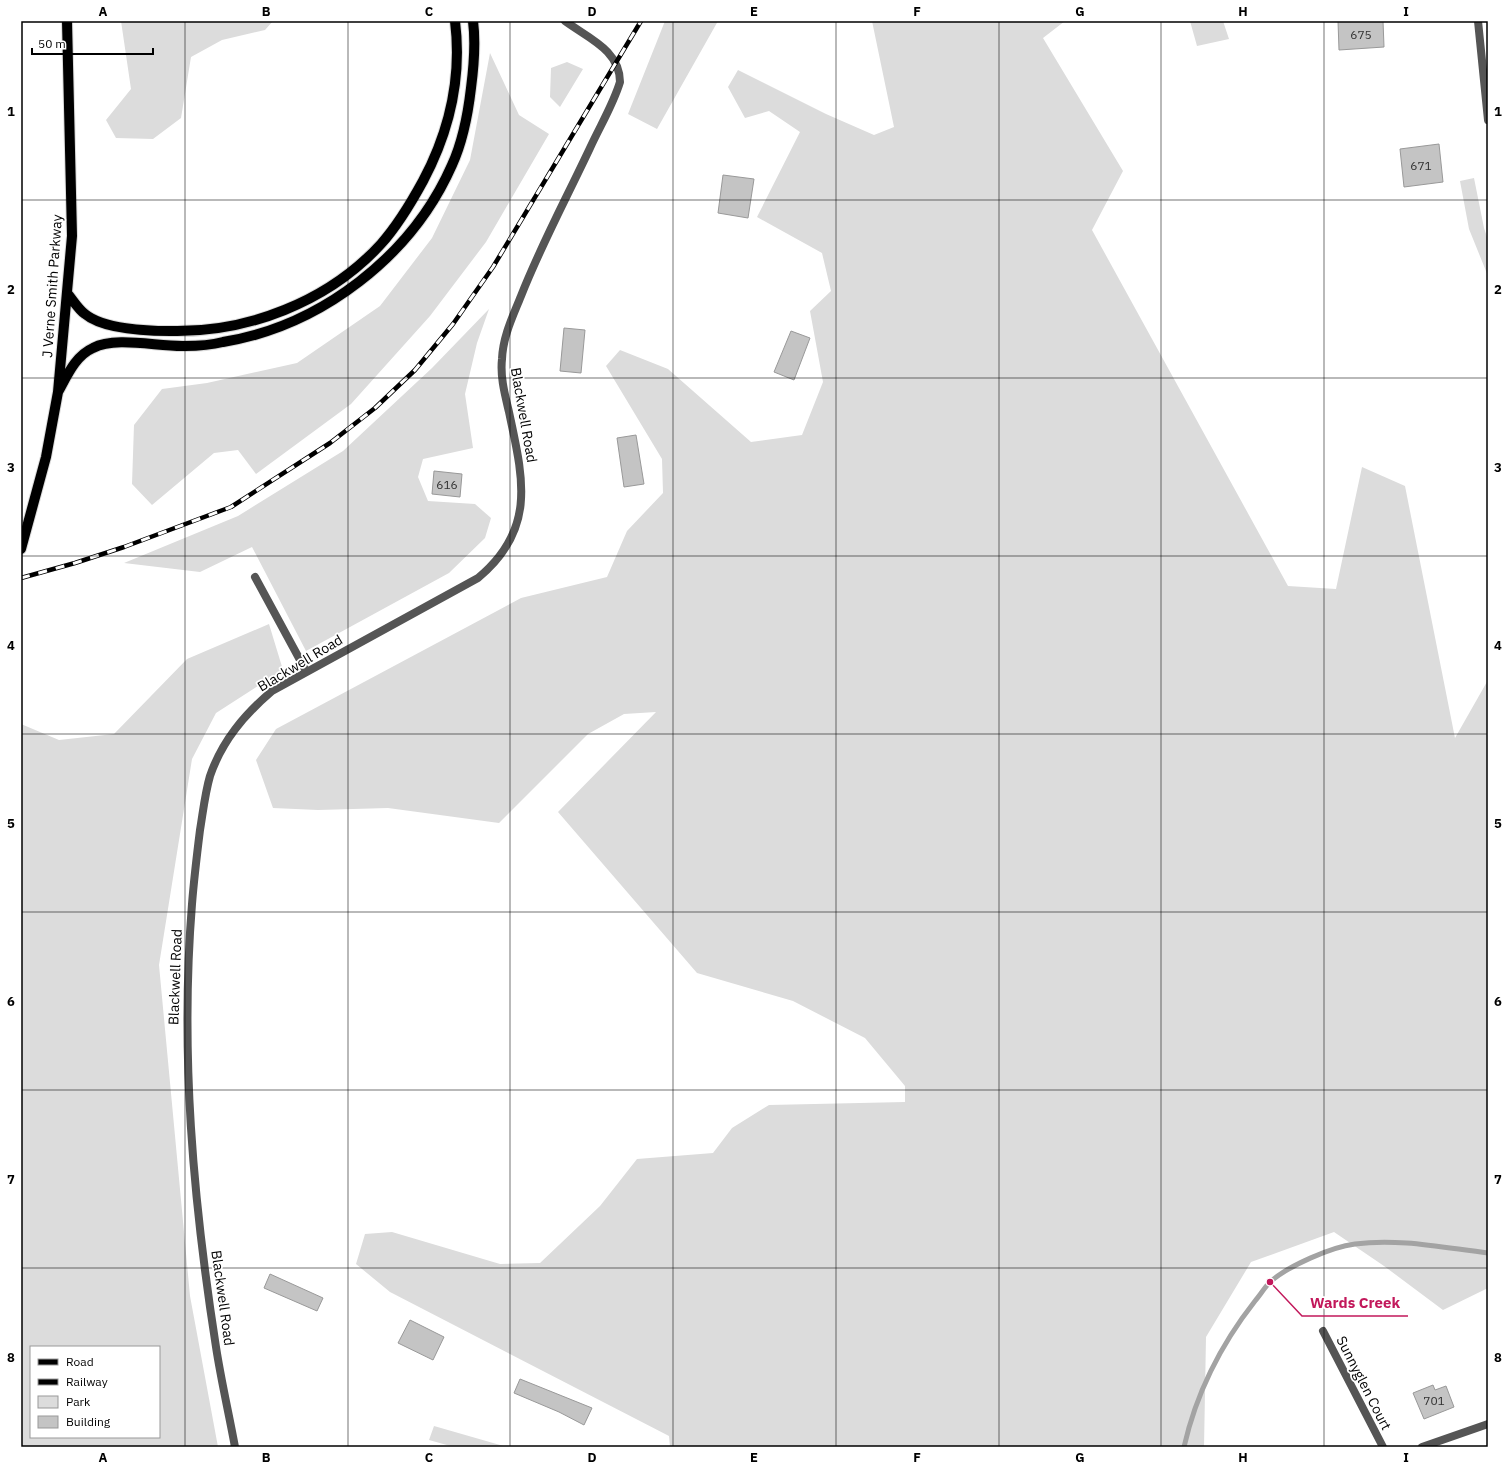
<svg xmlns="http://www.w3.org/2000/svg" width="1509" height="1468" viewBox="0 0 1509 1468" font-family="'IBM Plex Sans',sans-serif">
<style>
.green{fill:#dcdcdc;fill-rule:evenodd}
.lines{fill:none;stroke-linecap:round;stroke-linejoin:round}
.stream{stroke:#a3a3a3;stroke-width:5}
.building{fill:#c4c4c4;stroke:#999}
.primary-casing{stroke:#dbdbdb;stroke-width:12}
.lane{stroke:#555;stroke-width:8}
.street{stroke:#555;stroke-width:8}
.primary{stroke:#000;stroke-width:10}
.rail-casing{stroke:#000;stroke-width:4.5}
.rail{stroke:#fff;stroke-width:3;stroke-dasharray:9;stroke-linecap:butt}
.grid{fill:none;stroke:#000;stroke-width:1;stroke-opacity:0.55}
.labels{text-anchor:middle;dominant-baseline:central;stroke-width:3.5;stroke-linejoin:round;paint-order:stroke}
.number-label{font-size:12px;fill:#313131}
.street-label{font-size:14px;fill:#000;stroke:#fff}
.leader{fill:none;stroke:#c2185b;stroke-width:1.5}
.callout-dot{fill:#c2185b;stroke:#fff;stroke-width:1.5}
.callout-label{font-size:15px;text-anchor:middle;font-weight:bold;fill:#c2185b;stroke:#fff;stroke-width:3.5;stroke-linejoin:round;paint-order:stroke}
.neatline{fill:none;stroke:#000;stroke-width:1.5}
.grid-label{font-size:13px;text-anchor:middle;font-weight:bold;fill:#000}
</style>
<rect width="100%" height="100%" fill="#fff"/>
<path class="green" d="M121,21H273L265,30L222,40L191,57L181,118L153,139L116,138L106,120L131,89Z
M665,21H718L657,129L628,114Z
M872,21H1065L1043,38L1123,171L1092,230L1288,586L1336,589L1362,467L1405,486L1455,738L1488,680V1288L1443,1310L1384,1266L1334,1232L1251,1262L1206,1337L1204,1447H670L669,1436L390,1292L356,1264L365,1234L392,1232L500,1264L540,1263L600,1206L637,1159L713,1153L732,1128L769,1105L905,1102V1086L865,1038L793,1001L697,973L558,812L656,712L624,714L588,734L499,823L388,808L318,810L273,808L256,760L276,729L521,598L607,577L627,531L663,493L662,459L606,366L620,350L668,369L751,442L802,435L823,382L810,311L831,291L822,253L757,217L800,132L769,111L745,118L728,87L738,70L826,114L874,135L894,127Z
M1190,21H1223L1229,39L1197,46Z
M490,53L519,115L549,134L486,242L430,316L351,404L256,474L238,450L214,453L152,505L132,484L134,425L162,389L207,383L297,363L380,306L432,238L470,160Z
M567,62L583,69L560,107L550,97L551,68Z
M1474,178L1484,228L1488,240V276L1469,229L1460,181Z
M489,309L477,343L465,394L473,448L423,459L418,477L428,501L475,504L491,518L485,538L449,573L306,651L252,547L200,572L124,563L238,516L343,451L432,368Z
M269,624L283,670L216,713L192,759L159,965L190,1296L218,1447H21V724L59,740L114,734L187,659ZM31,1347H159V1437H31Z
M434,1426L507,1447H454L429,1440Z"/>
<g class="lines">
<path class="stream" d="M1184,1447C1196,1394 1222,1343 1255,1301C1260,1295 1265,1287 1270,1282C1288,1266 1331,1247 1355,1244C1399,1238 1445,1248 1488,1253"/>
</g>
<path class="building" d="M1338,21H1383L1384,47L1339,50Z
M1439,144L1443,182L1404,187L1400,149Z
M723,175L754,179L748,218L718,213Z
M564,328L585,330L581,373L560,371Z
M791,331L810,338L794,380L774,372Z
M636,435L644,484L624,487L617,438Z
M434,471L462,474L460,497L432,494Z
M270,1274L323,1298L317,1311L264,1288Z
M410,1320L444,1337L433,1360L398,1343Z
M520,1379L592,1408L584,1425L559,1412L514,1393Z
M1433,1385L1435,1390L1446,1386L1454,1407L1424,1419L1413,1393Z"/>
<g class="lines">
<defs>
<path id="primary" d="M67,293C73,300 78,309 85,314C103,329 147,331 170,331C247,333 328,302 381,244C398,225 411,203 423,181C449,132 462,77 455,21
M58,392C67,376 75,356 93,348C116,336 158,347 185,346C197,346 211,345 223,342C321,326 412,256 452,165C463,141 468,114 471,88C474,65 476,44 473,21
M21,549L46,457L58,392L72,236L67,21"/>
</defs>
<use href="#primary" class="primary-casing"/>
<path class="lane" d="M255,577L306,671"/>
<path class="street" d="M1478,21L1488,120
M1323,1331L1383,1447
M235,1447C229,1414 221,1380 216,1347C193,1200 180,1053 192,904C194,879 197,854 200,830C203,812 205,793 210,776C222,741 244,715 272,691L478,578C537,529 523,478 509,412C505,395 500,377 502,359C503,336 513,316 521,296C541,245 567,197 590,148C600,126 613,105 620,82C620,50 588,38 565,21
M1422,1447L1488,1424"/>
<use href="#primary" class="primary"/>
<defs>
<path id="rail" d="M21,578L75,563L124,547L231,507L330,443L375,408L415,370L453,324L493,267L641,21"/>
</defs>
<use href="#rail" class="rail-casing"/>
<use href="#rail" class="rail"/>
</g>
<path class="grid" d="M185,21V1447M348,21V1447M510,21V1447M673,21V1447M836,21V1447M999,21V1447M1161,21V1447M1324,21V1447M21,200H1488M21,378H1488M21,556H1488M21,734H1488M21,912H1488M21,1090H1488M21,1268H1488"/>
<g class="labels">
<g class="number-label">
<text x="1361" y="34">675</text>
<text x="1421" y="165">671</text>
<text x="447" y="484">616</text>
<text x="1434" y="1400">701</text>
</g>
<g class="street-label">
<text transform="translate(52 286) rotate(-86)">J Verne Smith Parkway</text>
<text transform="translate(524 415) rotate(80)">Blackwell Road</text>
<text transform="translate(300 663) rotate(-31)">Blackwell Road</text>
<text transform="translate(175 977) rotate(-88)">Blackwell Road</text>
<text transform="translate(223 1298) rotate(82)">Blackwell Road</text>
<text transform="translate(1364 1383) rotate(63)">Sunnyglen Court</text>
</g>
</g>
<path class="leader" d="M1270 1282L1302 1316H1408"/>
<circle class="callout-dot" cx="1270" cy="1282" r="4"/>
<g class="callout-label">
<text x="1355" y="1308">Wards Creek</text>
</g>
<rect width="1509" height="1468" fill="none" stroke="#ffffff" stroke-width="44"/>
<rect x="30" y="1346" width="130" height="92" fill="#ffffff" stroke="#999999"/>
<rect x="38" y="1359" width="20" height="6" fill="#000000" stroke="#999999"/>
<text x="66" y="1366" font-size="12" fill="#000000">Road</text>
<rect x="38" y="1379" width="20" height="6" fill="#000000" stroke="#999999"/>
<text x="66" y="1386" font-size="12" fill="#000000">Railway</text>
<rect x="38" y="1396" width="20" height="12" fill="#dcdcdc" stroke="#999999"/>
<text x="66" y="1406" font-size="12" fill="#000000">Park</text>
<rect x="38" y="1416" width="20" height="12" fill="#c4c4c4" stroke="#999999"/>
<text x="66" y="1426" font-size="12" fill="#000000">Building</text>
<path d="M32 48v6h121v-6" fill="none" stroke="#000000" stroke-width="2"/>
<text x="38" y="48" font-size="12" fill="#000000" stroke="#ffffff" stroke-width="3" paint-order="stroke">50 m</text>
<rect x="22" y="22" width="1465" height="1424" class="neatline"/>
<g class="grid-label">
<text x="103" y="16">A</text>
<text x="266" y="16">B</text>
<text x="429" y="16">C</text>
<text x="592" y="16">D</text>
<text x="754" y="16">E</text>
<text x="917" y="16">F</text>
<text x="1080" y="16">G</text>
<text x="1243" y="16">H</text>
<text x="1406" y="16">I</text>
<text x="11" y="116">1</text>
<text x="1498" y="116">1</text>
<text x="11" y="294">2</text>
<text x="1498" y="294">2</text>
<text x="11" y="472">3</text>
<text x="1498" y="472">3</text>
<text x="11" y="650">4</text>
<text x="1498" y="650">4</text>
<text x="11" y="828">5</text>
<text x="1498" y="828">5</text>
<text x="11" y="1006">6</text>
<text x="1498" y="1006">6</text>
<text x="11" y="1184">7</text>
<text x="1498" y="1184">7</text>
<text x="11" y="1362">8</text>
<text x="1498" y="1362">8</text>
<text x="103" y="1462">A</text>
<text x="266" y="1462">B</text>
<text x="429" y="1462">C</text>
<text x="592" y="1462">D</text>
<text x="754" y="1462">E</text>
<text x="917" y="1462">F</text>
<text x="1080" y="1462">G</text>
<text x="1243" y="1462">H</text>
<text x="1406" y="1462">I</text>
</g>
</svg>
